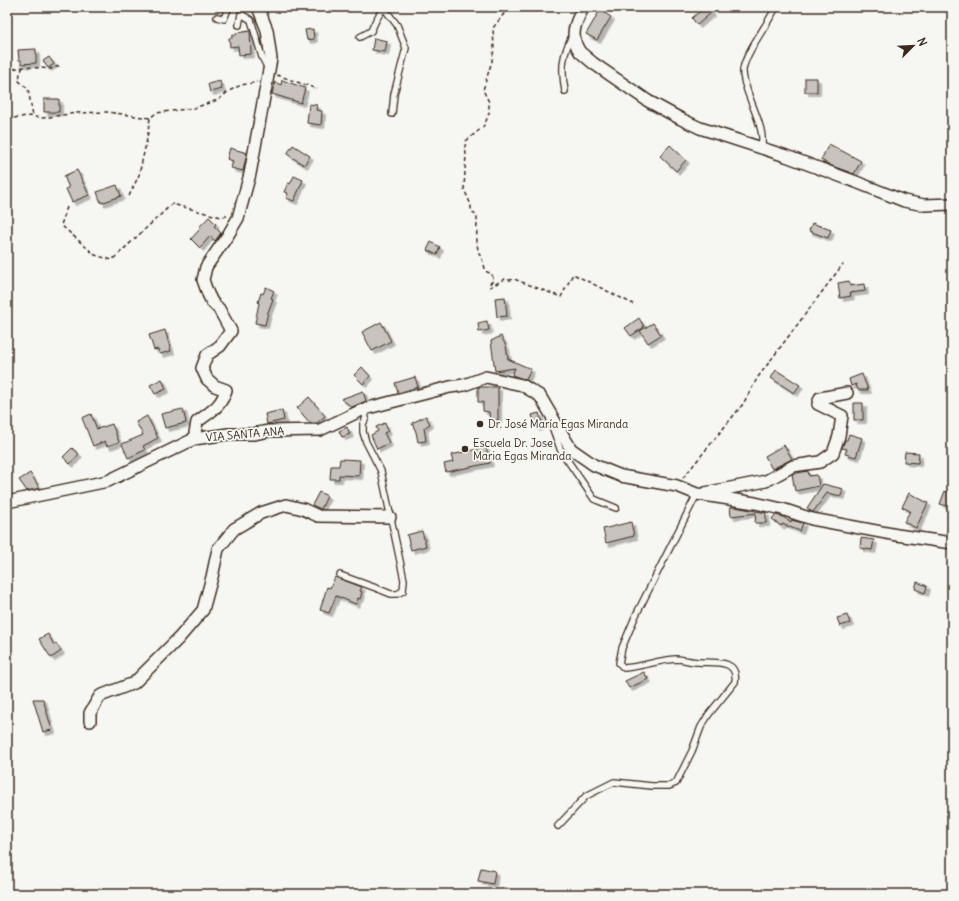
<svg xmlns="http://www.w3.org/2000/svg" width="959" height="901" viewBox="0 0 959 901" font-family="Delius,sans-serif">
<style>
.building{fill:#c8c3be;stroke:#3b2a1e;filter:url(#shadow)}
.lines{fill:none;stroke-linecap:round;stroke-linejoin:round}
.lane-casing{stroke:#3b2a1e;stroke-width:8}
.street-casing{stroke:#3b2a1e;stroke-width:14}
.path{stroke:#3b2a1e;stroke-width:1.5;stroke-dasharray:4 3;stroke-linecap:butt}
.lane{stroke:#f6f6f2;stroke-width:5.5}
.street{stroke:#f6f6f2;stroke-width:11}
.poi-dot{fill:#3b2a1e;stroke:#f6f6f2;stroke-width:1.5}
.labels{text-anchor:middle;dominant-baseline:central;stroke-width:3.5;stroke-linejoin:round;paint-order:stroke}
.poi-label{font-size:11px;fill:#3b2a1e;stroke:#f6f6f2;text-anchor:start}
.street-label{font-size:11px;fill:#3b2a1e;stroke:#f6f6f2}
</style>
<defs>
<filter id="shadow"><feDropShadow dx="3.5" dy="3.5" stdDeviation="0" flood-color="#0004"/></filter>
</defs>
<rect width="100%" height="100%" fill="#f6f6f2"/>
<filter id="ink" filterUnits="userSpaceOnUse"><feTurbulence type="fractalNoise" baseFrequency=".025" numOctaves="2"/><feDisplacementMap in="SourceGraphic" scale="8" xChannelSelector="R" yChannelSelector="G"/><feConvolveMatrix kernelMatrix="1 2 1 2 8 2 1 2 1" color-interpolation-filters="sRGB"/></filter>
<g filter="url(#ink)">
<path class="building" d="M705,7H707L712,12L697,25L692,18Z
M600,10L611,17L597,40L586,34Z
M313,29L314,39L307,40L305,30Z
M250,31L251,54L239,55L238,46L230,47L229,38H232V35H236V33Z
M374,38L387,41L385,52L372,50Z
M36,49V63L21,64V60H19L18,50Z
M49,57L54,64L48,68L43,61Z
M805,78H817V92H805Z
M282,80L305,88L301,103L272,94L275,82L281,85Z
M220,81L222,89L210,92L208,84Z
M44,99H59V112H44Z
M309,104L317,105L316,110L322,111L321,125L307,123Z
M829,144L861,161L854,174L832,166L821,160Z
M293,145L310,156L304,165L287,154Z
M670,145L686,160L676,171L660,156Z
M230,148L247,153L243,171L231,168L233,161L227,159Z
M77,170L89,195L72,202L66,189L69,188L64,176Z
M294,176L303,180L294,201L286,198L288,193L284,192L288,183L290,184Z
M117,185L121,196L101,203L97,192Z
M209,217L216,224L214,226L221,233L215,241L210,236L200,248L191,239L201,228L199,227Z
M812,223L831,230L828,238L809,231Z
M431,242L440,247L437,255L427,250Z
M849,281L850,286L864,284L865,291L850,293L851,296L840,298L838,283Z
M266,287L274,291L271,298L273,299L268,312L265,325L255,323L259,303L258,302L261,293L263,294Z
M505,297L507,316L497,317L495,298Z
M639,318L644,327L631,336L625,328Z
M487,321L489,330L479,332L478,323Z
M381,322L391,341L372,351L362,332Z
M653,323L661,335L648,343L640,331Z
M165,330L171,351L160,354L158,349L154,350L149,335Z
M501,336L506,346L508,359L531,369L526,380L512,375L515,368L495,371L491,341Z
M362,367L370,376L363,384L354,375Z
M776,370L800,385L794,393L771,378Z
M862,374L868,390H858L856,384L851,386L849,379Z
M415,377L418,387L398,393L395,383Z
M162,379L166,389L155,394L150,385Z
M478,387H498V420L490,421L489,412L483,411V402H478Z
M363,391L366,401L352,407L341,399Z
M309,397L325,416L317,423H310L297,408Z
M854,403H863V420H854Z
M183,409L186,423L165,428L161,414Z
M282,410L284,420L267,424L265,414Z
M539,413L543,425L536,428L532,415Z
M91,414L97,429L112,424L119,442L107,446L105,441L93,446L82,418Z
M147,416L158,438L143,446L145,450L128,458L122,444L143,435L136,422Z
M426,416L430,424L424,428L426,441L418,442L416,432L412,423Z
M385,423L388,431L384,433L389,443L377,449L371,435L378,431L376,427Z
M347,427L350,434L342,437L339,431Z
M849,434L862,438L856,457L845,454L847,449L842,448L845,440H847Z
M784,445L792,459L772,469L765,456Z
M486,447L490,463L446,472L444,464L453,462L451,455Z
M72,448L79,454L70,464L63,457Z
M905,452L919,453L918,463L904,462Z
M340,459L360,460L359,476L339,475V479H330L331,466H339Z
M808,471L809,476L817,475L819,486L795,491L792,474Z
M30,473L40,488L27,491L19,480Z
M823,484L843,489L841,496L827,493L813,512H812L807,508Z
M945,491L952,494V502L950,507L940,504Z
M319,492L327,496L321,509L312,505Z
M909,493L928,503L916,528L904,522L910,511L902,507Z
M730,507H735L766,513V523H755L756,513L731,516Z
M775,515L783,517L791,522V520L803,523L800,531L782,524L781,526L772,519Z
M631,522L634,536L606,543L603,529Z
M422,531L426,546L411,550L407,535Z
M861,538L874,540L872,550L860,548Z
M335,577L362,587L360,591L362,592L360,599L358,598L356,604L336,596L329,613L320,610L327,587L330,588Z
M917,582L927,586L925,593L915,589Z
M847,615L850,623L840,626L837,618Z
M48,634L54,645L56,643L61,651L51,658L39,639Z
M644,672L648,679L629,688L625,681Z
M33,699H43L52,730L43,732Z
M481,868L495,871L493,884L478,881Z"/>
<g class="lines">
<defs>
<path id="lane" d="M384,8L397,25L406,48L394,94L392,114
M217,17L224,19L229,7
M239,25L241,14L251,20L262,57L268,69
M360,37L371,31L376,20L384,7
M565,91C561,67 562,56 573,34
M761,147C768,129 742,91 743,70C745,53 768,24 776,7
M550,421L561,451L594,499L616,508
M340,575L376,588L391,594H397L403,591L404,580L381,471L366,442L363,432V424L366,418L364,409
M558,826L586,796L614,782L652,786H669L676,783L692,751L701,727L709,714L735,682C739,658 712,663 698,662C691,662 683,659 676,659C658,660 641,667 624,668L619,663L622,648L635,617L697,494"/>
<path id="street" d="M584,7C575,22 569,36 580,52L593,63L648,101L681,119L700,128L786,156L856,182L904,201L924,205L952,204
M194,439L197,422C211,411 221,407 226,390L215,386L207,379L202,368L207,355L220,346L231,331L219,309L212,302L208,294L203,280L206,267L228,235L238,218L250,174L271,59L267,30L258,7
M705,493L766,481L793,466L820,462L833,453L839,436L842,416L818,404L820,398L847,393
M7,502L108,481L194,439L228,434H253L269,431L320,430L364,409L450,387L464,385L486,377L522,385L540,396L571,449L594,465L621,476L677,486L697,494L755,503L782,509L812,519L897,535L952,543
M90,721V713L100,696L134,683L179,638L203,610L212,577L218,549L234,529L261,513L286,505L303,509L318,516L390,517"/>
</defs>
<use href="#lane" class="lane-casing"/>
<use href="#street" class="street-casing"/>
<path class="path" d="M505,7L506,11L493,28L494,49L492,61L483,90L489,102V113L486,121L483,127L466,141L465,147L466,154L464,189L471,205V210L477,217C477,227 476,239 478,250C480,257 485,263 485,271L492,274L493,281L489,284L490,287L505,279L510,280L514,279L561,297L573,274L633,304
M23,67L20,73L19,81L28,89L33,116
M7,70L23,67L41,68L50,69L62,65
M277,75L317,89
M7,119L27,116L43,118L76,113L107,112L150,118
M129,196L139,175L147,139L150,118L156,113L194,108L218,100L229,91L241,85L257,82
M67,207L61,225L95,255L112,260L172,204L221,217L227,216
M683,478L743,404L758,377L843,264"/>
<use href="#lane" class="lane"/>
<use href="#street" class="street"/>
</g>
</g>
<g class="poi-dot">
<circle cx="480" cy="424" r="4"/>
<circle cx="465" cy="449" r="4"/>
</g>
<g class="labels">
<g class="poi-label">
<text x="488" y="424">Dr. José María Egas Miranda</text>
<text x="473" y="443">Escuela Dr. Jose<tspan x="473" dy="13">Maria Egas Miranda</tspan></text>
</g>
<g class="street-label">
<text transform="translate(245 434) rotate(-5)">VIA SANTA ANA</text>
</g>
</g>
<rect width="959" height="901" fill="none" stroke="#f6f6f2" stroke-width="24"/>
<rect x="12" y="12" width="935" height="877" fill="none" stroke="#3b2a1e" stroke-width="1.5" filter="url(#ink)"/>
<g transform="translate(913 46) rotate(66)" stroke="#f6f6f2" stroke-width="3" paint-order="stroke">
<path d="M0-3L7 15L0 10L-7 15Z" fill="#3b2a1e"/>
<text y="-6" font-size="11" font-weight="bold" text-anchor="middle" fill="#3b2a1e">N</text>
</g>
</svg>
